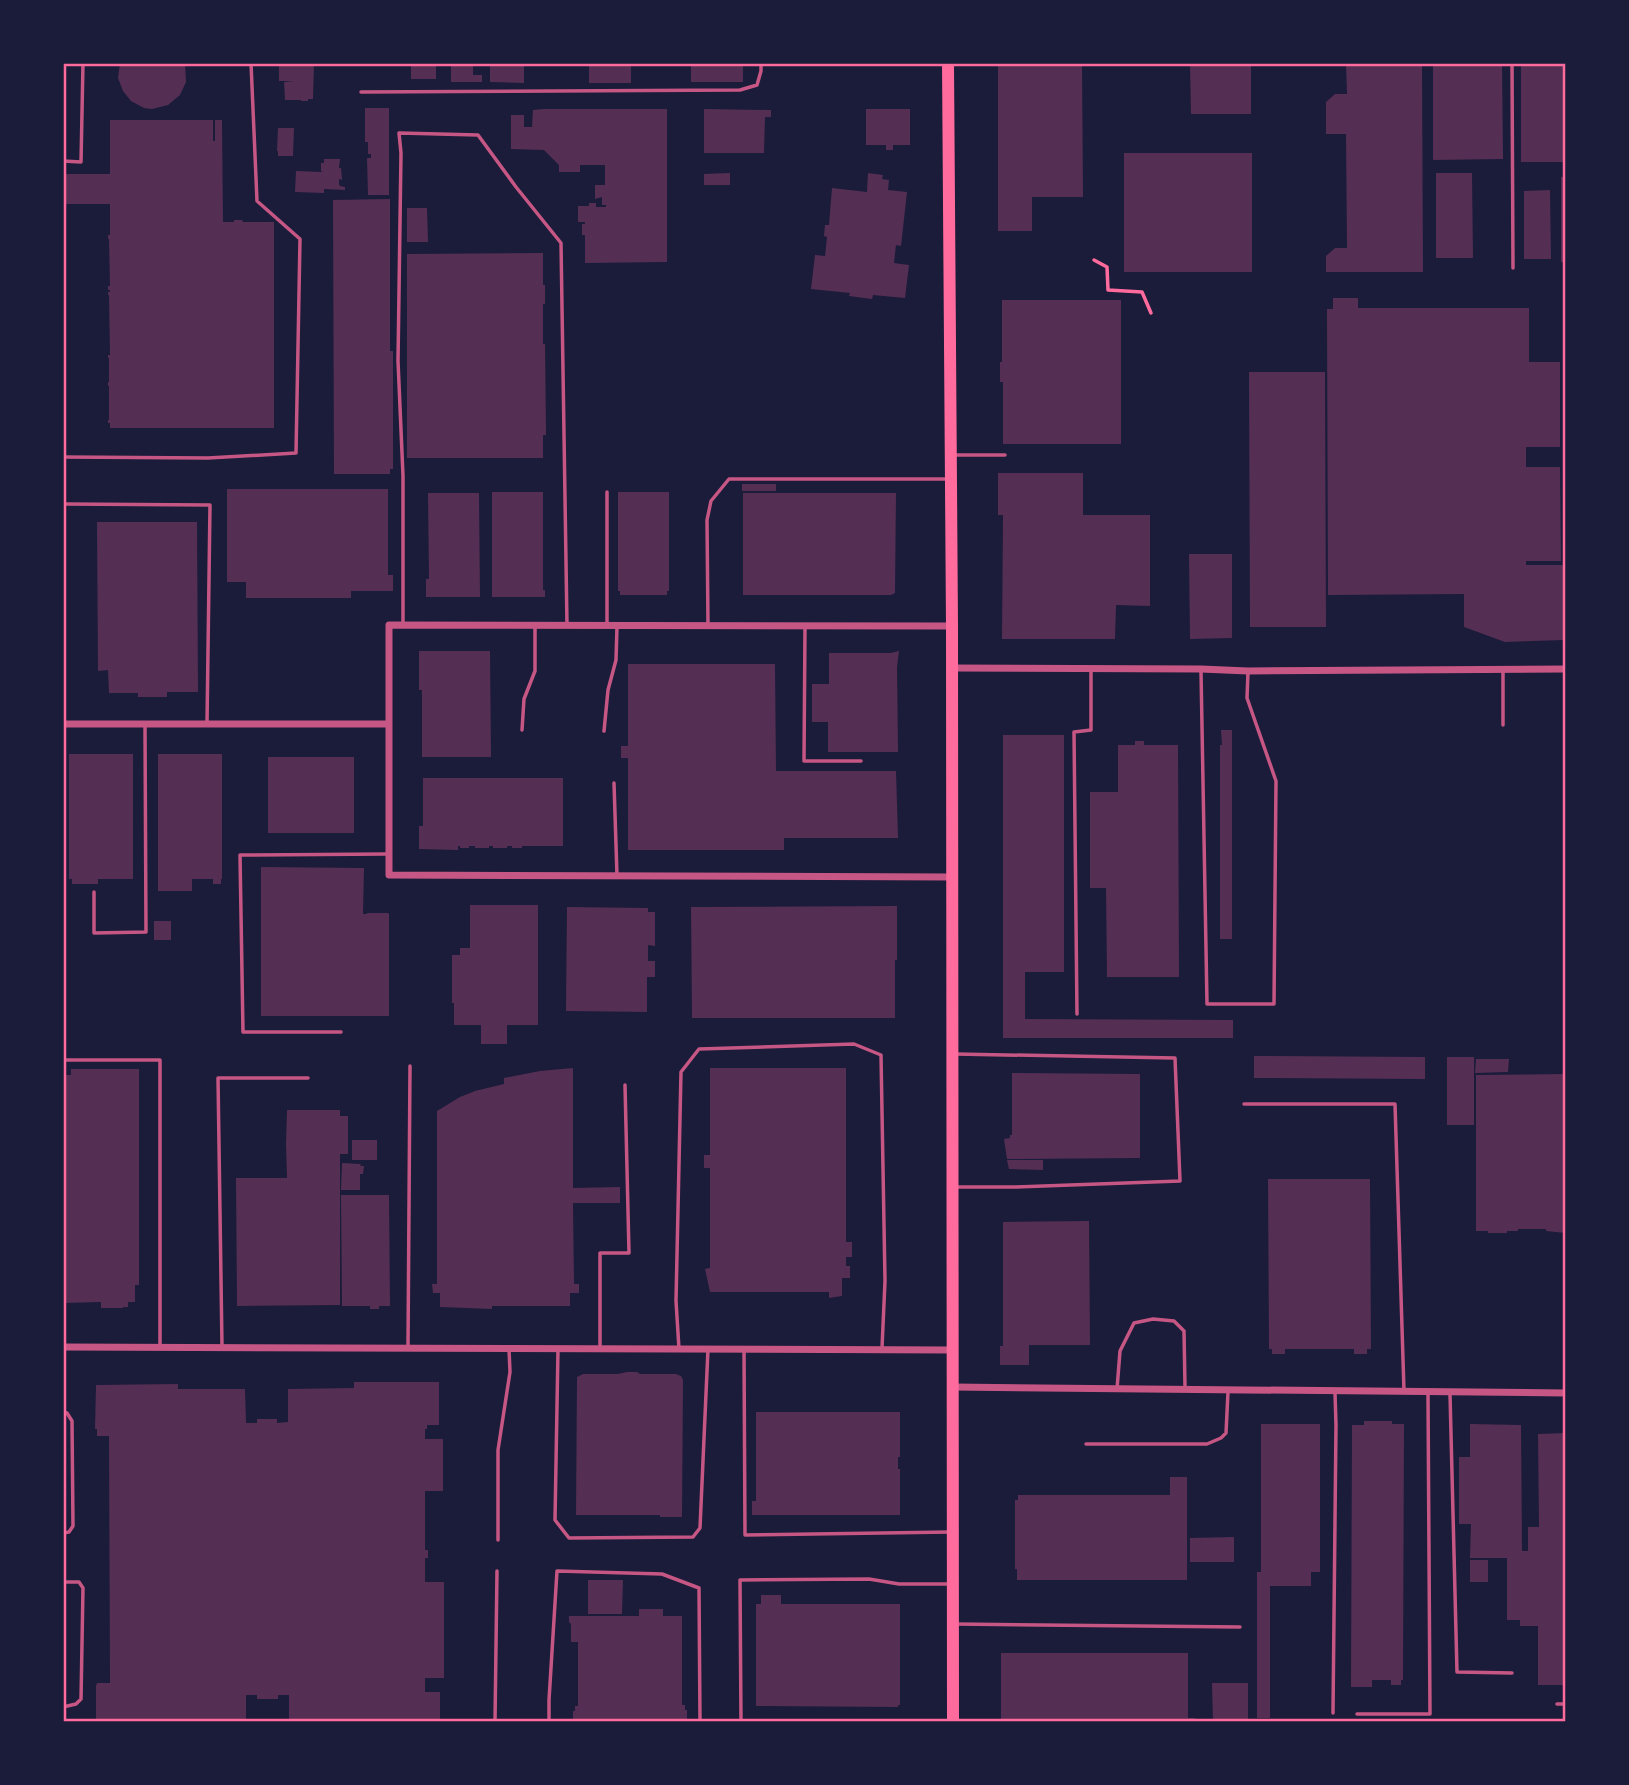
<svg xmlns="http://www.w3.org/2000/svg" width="1629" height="1785" viewBox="0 0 1629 1785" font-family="'Work Sans',sans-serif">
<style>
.building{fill:#542f53}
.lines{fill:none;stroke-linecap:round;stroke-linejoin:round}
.path{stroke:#ff6b9d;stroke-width:3.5}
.service{stroke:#c65784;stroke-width:3.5}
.minor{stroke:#c65784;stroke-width:7}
.primary{stroke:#ff6b9d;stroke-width:12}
.neatline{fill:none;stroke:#ff6b9d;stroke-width:2.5}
</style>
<rect width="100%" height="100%" fill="#1b1b3a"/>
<path class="building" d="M120,63H185L186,82L180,95L168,105L152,109L144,108L131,101L123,91L118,78Z
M279,63H314L313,99H308V101H301V100H285L284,82L294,81H279Z
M411,63H436V79H411Z
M451,63H473V75H482V82H451Z
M490,63H524V83L490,82Z
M589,63H631V83H589Z
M691,63H743V82H691Z
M998,63H1082L1083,197H1032V231H998Z
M1190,63H1251V114H1191Z
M1346,63H1422L1423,272H1326V256L1335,248H1347L1346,134H1326V102L1335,94H1347Z
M1433,63H1502L1503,159L1433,160Z
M1521,63H1566V162H1521Z
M365,108H389V195H368L367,158H371V154H368V142H365Z
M544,109H667V262L585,263V235H582V224H585V222H578V206H589V203H596V207H606V205H602V197L595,199V185H605V165H580V172H559V165L544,150L511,149V115H524V127H532L533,110Z
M704,109L771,110V117H765L764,153H704Z
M866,109H910V145H893V150H886V145H866Z
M110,120H213V141H215V120H222L223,222H234V220H242L243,222H274V428H110V423H108V420H109V386H108V382H109V358H108V355H110L109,295H108V292H110V290H108V286H110L109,239H108V235H110V204H63V174H110Z
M278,128H294L293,156H278V151H277Z
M1124,153H1252V272H1124Z
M324,159H340L339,168H341L342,180L339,179V184L340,186L345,187V190L324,189V193L295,192L296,171L323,172L321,171V163H324Z
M730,173V185H704V174Z
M868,173L883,175L882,179L889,180L888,190L907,192L901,246L896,245L894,263L909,265L905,298L873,295L872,299L849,296L850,293L811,289L815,255L825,256L827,237L824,236L825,225H829L832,188L867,192Z
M1436,173H1472L1473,258H1436Z
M1561,177H1566V262H1561Z
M1550,190L1551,259H1524V191Z
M390,199V351H393V469H390V474H334L333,200Z
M407,208H427L428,242H407Z
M543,253V285H545V304H543V344H545L546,435H543V458H407V254Z
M1333,298H1358V308H1529V362H1560V447H1526V467H1560L1561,561H1526V565H1565V640L1505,642L1464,627V594L1328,595L1327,309H1333Z
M1002,300H1121V444H1003V382H1000V362H1002Z
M1249,372H1325L1326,627H1250Z
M998,473H1083V515H1150V606L1116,605L1115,639H1002L1003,515H998Z
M742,484H776V491H742Z
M227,489H388V575H393V591H351V598H246V582H227Z
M492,492H543V590H545V597H492Z
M618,492H669V591H667V595H620V591H618Z
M428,493H479L480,597H426V579H429Z
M743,493H896L895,593L891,595H743Z
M97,522H197L198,692H167V697H138V693H109L108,670L98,671Z
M1189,554H1232V638L1190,639Z
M419,651H490L491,757H422V690H419Z
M899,651L897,667L898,752H828V722H812V684H829V653H891Z
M628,664H775L776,771H896L898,838H784V850H628V758H621V746H628Z
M1221,730H1232V939H1220V745H1222Z
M1003,735H1064V972H1025V1019L1233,1020V1038H1003Z
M1135,741H1144V745H1178L1179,977H1107L1106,888H1090V792H1118V745H1135Z
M69,754H133V879H98V884H72V879H69Z
M158,754H222V879H221V884H213V879H192V891H158Z
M268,757H354V833H268Z
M423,778H563V846H522V848H512V846H507V848H493V846H489V848H475V846H469V848H460V846H458V850L419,849V826H423Z
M261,867L364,868L363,914H367V913H388L389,914V1016H261Z
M470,905H538V1025H507V1044H481V1025H454V1003H452V955H460V948H470Z
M897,906V960H895V1018H692L691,907Z
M567,907L648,908V912H655V946L648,945V961H655V977H647V1012L566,1011Z
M154,921H171V940H154Z
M1254,1056L1425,1057V1079L1254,1078Z
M1447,1057H1474V1125H1447Z
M1476,1059H1509L1508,1072L1475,1073Z
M573,1068V1188L620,1187V1203H573L574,1284H579V1293H570V1306H492V1309L440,1307V1293H433L432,1284H437V1111L460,1097L475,1091L504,1084V1078L540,1071Z
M710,1068H846V1242H852V1257H846V1266H850V1278H842V1296L829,1298V1292H710L705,1269L710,1268V1168H704V1155H710Z
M71,1069H139V1285H135V1302H128V1307H123V1308H101V1302L63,1303V1075H71Z
M1012,1073L1140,1074V1158L1007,1159L1004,1139L1010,1138V1135H1012Z
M1566,1074V1233L1546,1231V1229H1518V1231H1507V1233H1488V1231H1476V1075Z
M287,1110H340V1116H348V1154H340V1305L237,1306L236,1178H287L286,1144Z
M352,1140H377V1160H352Z
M1007,1160H1043V1170L1009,1169Z
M342,1163L361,1164L360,1166H364L363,1174H360V1190H341Z
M1268,1179H1370L1371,1349H1367V1354H1354V1349H1285V1354H1272V1349H1269Z
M341,1195H389L390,1306H379V1309H370V1306H342Z
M1089,1221L1090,1345H1029V1365H1000V1346H1003V1222Z
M627,1372H637L640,1374H676L681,1376L683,1380L682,1517H660V1515H576L577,1377L583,1374H618Z
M354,1382H439V1425H427V1429H425V1439H443V1491H425V1550H428V1558H425V1582H444V1678H425V1692H440V1722H289V1695H278V1699H257V1695H246V1722H96V1686L97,1683H110L109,1436H97V1429H95L96,1385L178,1384V1389H245L246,1423H257V1419H277V1423L288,1422V1389L354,1388Z
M756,1412H900V1457H898V1469H900V1515H752V1501H756Z
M1364,1421H1392V1424H1404L1403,1680H1401V1685H1391V1680H1372V1687H1351L1352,1425H1364Z
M1261,1424H1320V1572H1311V1586H1270V1718H1257V1572H1261Z
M1470,1424L1521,1425L1522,1551H1528V1527H1539L1538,1434L1566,1433V1685H1538V1626H1520V1620H1507V1558H1470L1471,1524H1459V1457H1470Z
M1170,1477H1187V1580H1017V1569H1015V1500H1018V1495H1170Z
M1234,1537V1562H1190V1538Z
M1470,1560H1488V1582H1470Z
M588,1580H623L622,1614H588Z
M761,1595H781V1604H900V1705H898V1707L756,1706V1604H761Z
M639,1609H663V1616H682V1705H685V1710H687V1722H573V1711H575V1706H578V1642H571V1624L569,1622V1616H639Z
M1001,1653H1188V1718H1195V1722H1001Z
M1212,1683H1248V1722H1213Z"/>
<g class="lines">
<path class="path" d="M1094,260L1107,267L1108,290L1142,292L1151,313"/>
<path class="service" d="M1512,63L1513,268
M361,92L740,90L757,85L761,71V63
M63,161L81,162L83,63
M953,455H1005
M63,457L208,458L296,453L300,239L257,201L251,63
M63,504L210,505L207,724
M607,623V492
M403,625V476L398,361L401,153L399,133L478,135L516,187L561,243L567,625
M708,626L707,520L711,501L729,479H949
M805,626L804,761H861
M1503,669V725
M1201,671L1207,1004H1274L1276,781L1247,698L1248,672
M522,730L524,699L535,671V625
M604,731L608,690L616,660L617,626
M614,783L617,876
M94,892V933L146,932L145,726
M1077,1014L1074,732L1091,730V671
M341,1032H243L240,855L387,854
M63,1060H160V1345
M1244,1104H1395L1404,1391
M954,1187H1015L1180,1181L1175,1058L955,1054
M222,1346L218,1078H308
M408,1346L410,1066
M600,1348V1253H629L625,1085
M558,1349L555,1520L569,1538L693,1537L700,1528L708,1349
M679,1349L676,1301L681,1072L699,1049L854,1044L881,1055L885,1281L882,1348
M744,1350L745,1535L951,1532
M1117,1389L1120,1351L1134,1323L1153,1319L1174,1321L1184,1331L1185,1387
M1450,1394L1457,1672L1512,1673
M63,1412L67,1413L72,1421L73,1526L69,1532L63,1533
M1086,1444H1207L1221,1438L1226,1433L1228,1392
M498,1540V1450L510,1372L509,1349
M63,1582H79L83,1588L81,1699L76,1704L63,1707
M955,1624L1240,1627
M1557,1704H1566
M1333,1713L1336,1425L1335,1393
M1357,1714H1430L1428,1394
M495,1722L497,1571
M549,1722V1700L557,1571L662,1574L699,1588L700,1722
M741,1722L740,1580L869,1579L899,1584H950"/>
<path class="minor" d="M952,668L1201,669L1248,671L1566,669
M63,724H389
M952,877L389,875V625L952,626
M63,1347L952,1350
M952,1387L1566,1393"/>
<path class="primary" d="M948,63L952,626L953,1722"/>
</g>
<rect width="1629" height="1785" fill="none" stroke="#1b1b3a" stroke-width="130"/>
<rect x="65" y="65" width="1499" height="1655" class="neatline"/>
</svg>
